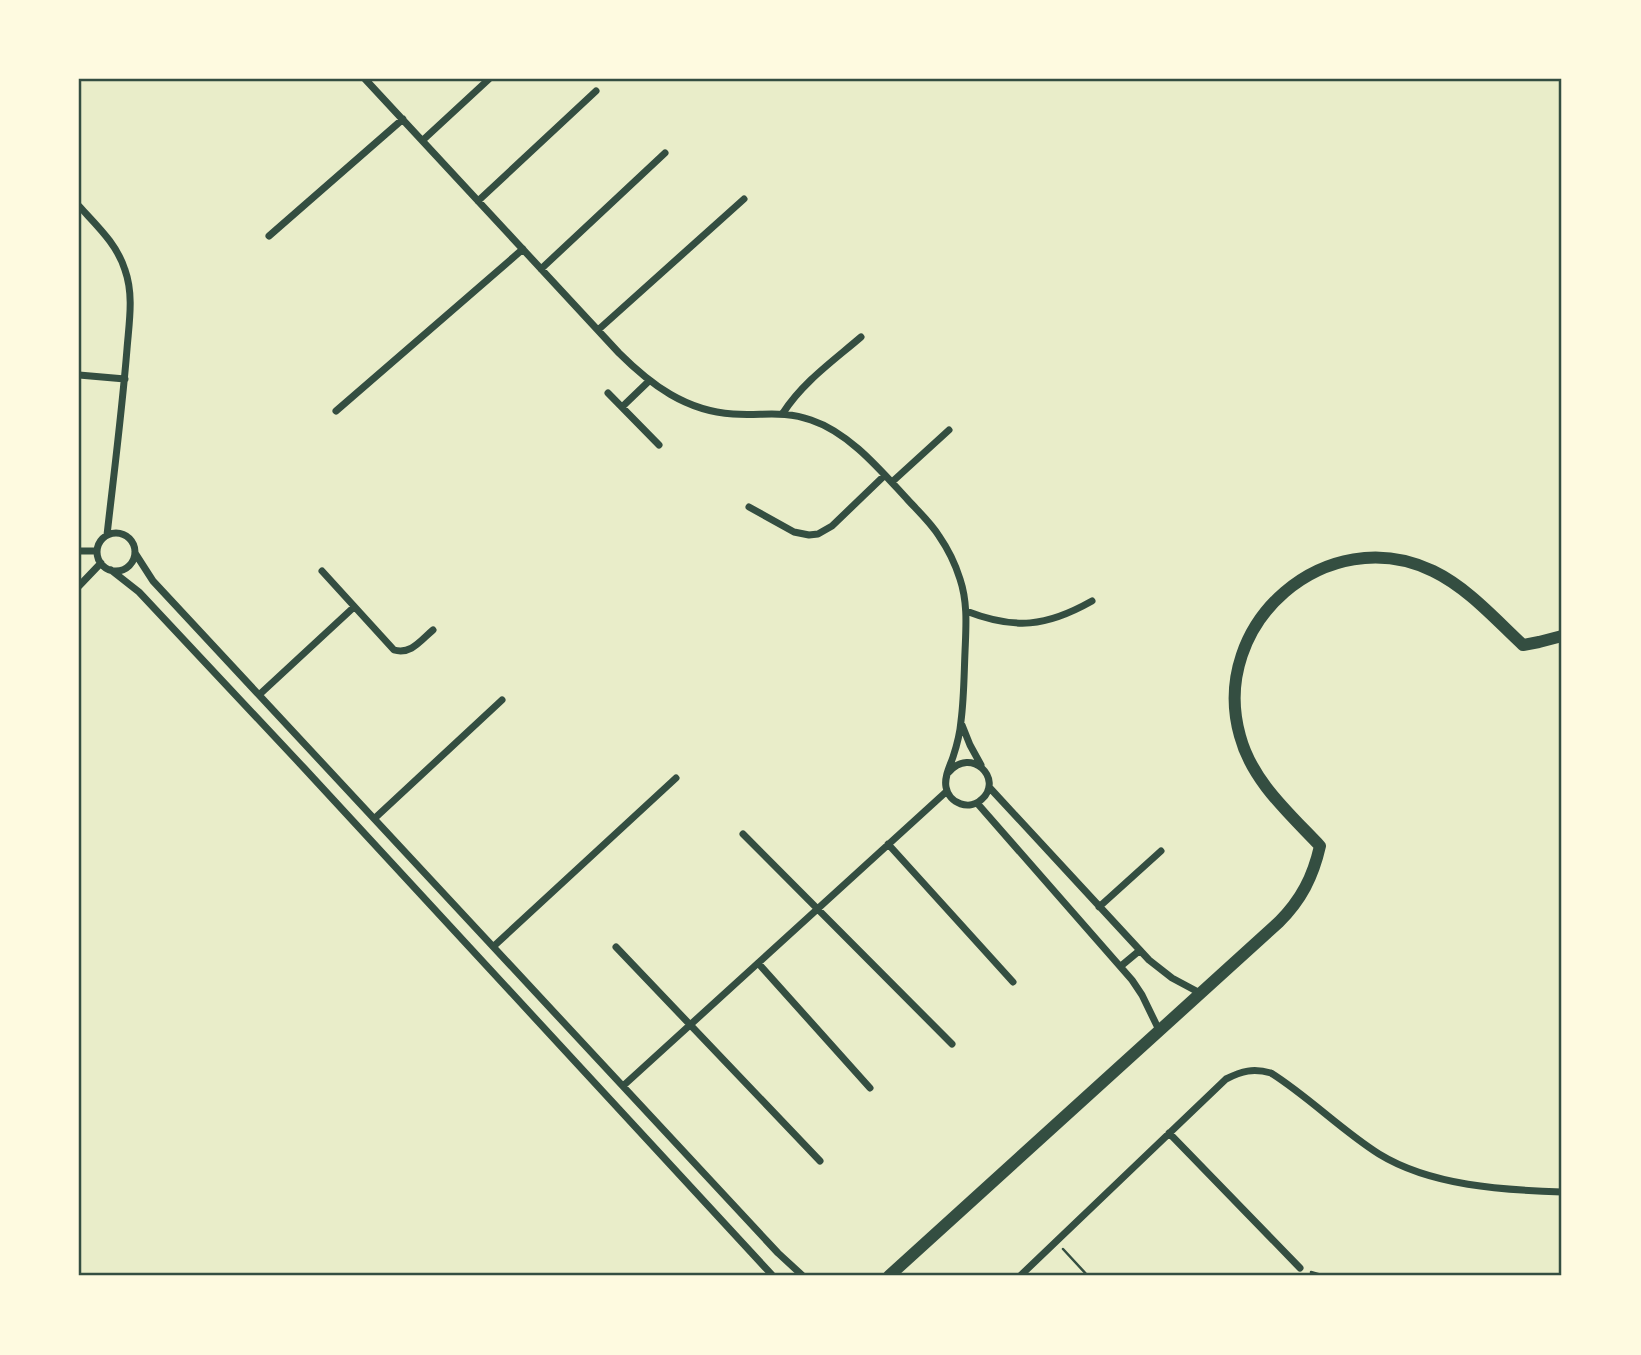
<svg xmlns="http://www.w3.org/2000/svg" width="1641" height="1355" viewBox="0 0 1641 1355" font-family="Barlow,sans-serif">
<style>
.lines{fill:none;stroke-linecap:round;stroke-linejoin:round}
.path{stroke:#344e41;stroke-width:2.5}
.minor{stroke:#344e41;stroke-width:7}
.tertiary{stroke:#344e41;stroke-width:12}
.neatline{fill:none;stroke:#344e41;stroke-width:2.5}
</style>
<rect width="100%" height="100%" fill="#e9edc9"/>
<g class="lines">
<path class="path" d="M1063,1249L1088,1276
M1311,1272L1325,1276"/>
<path class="minor" d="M365,79L619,353C651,385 686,411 733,414C762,416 783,410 811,420C850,433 881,471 908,500C919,512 931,523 939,536C948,549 955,563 960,579C968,603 966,627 965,652C964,675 964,698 961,721C960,733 957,745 953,757C950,766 944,777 946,787C949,804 970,811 982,799C1004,779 971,746 949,772
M423,140L489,79
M478,201L596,91
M79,206C97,226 117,244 125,270C134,295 129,323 127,349C122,411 114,473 107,535
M269,236L403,119
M541,269L665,153
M598,330L744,199
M79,375L125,379
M608,393L659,445
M622,407L649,381
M336,411L523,249
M783,413C803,382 833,361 861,337
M892,482L949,430
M749,507L794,532L809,535L818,534L832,526L885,475
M97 552a19 19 0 1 1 38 0a19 19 0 1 1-38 0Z
M79,551H97
M135,553L153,581L778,1253L803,1276
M111,570L139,592L304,768L773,1276
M322,571L394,650C411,655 421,640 433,630
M79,586L101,563
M966,611C1015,630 1046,627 1092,601
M260,694L354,607
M962,725L970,745L981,765
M989,787L1149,960L1172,978L1200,993
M977,803L1132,980L1142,995L1159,1030
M375,818L502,700
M743,834L952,1044
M888,844L1013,982
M1099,907L1161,851
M494,946L676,778
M616,947L820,1161
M758,963L870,1088
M1121,966L1139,951
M623,1086L947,791
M1169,1133L1300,1268
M1020,1276L1226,1079C1242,1071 1253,1068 1271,1073C1309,1097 1341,1130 1379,1154C1431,1186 1503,1190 1562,1192"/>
<path class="tertiary" d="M889,1276L1279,922C1301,900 1313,877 1320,846C1289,813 1252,781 1240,736C1208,623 1327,520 1433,571C1468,588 1495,619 1523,645L1539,642L1562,636"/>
</g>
<rect width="1641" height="1355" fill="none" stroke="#fefae0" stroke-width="161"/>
<rect x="80" y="80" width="1480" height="1194" class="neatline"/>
</svg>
